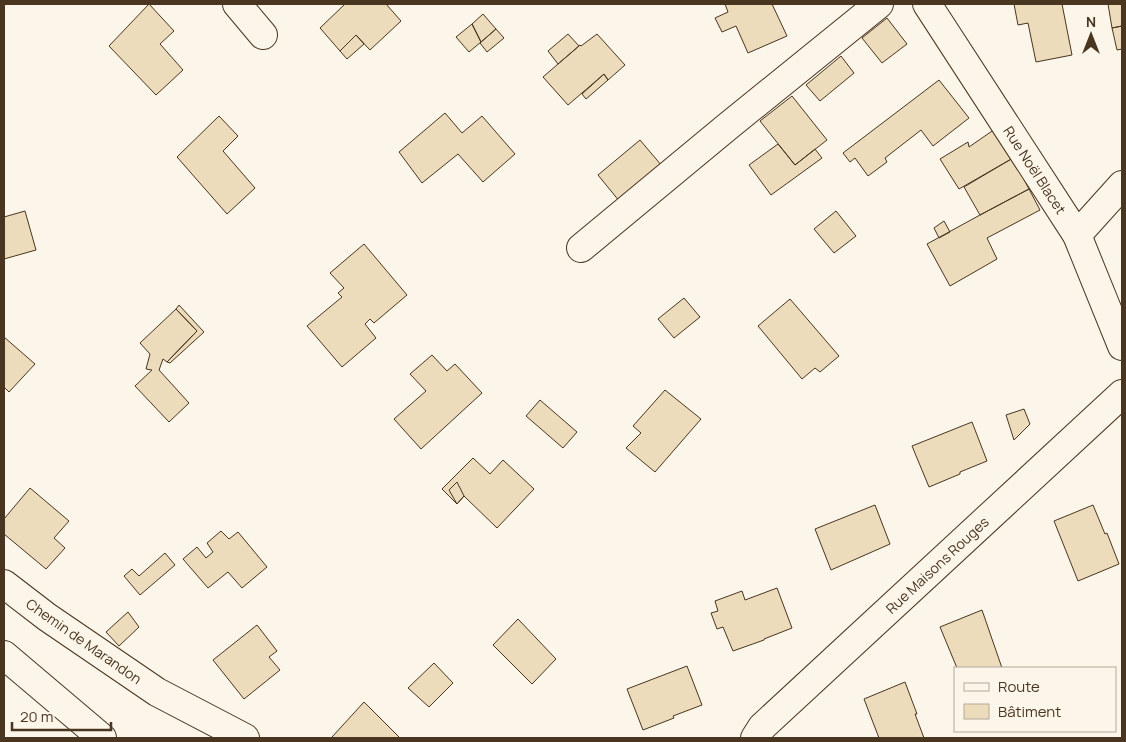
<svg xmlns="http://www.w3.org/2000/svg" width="1126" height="742" viewBox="0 0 1126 742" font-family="Manrope,sans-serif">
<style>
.building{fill:#ecdcbc;stroke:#4a3520}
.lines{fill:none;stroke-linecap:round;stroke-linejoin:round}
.street-casing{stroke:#4a3520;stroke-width:30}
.secondary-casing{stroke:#4a3520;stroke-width:30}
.street{stroke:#fbf6e9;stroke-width:28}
.secondary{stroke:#fbf6e9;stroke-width:28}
.labels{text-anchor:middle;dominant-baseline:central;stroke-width:4;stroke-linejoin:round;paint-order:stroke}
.street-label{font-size:14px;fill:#4a3520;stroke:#fbf6e9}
</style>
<rect width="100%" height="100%" fill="#fbf6e9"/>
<path class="building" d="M149,4L174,31L160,44L183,70L156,95L109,46Z
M345,4H386L401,21L370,50L356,35L340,51L320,28Z
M725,4H772L787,36L748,53L736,26L722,32L715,18L728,12Z
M1014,4H1062L1072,55L1036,62L1028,23L1018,25Z
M1108,4H1122V26L1112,28Z
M483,14L496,29L481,42L472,24Z
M887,18L907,44L882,63L862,38Z
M472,24L481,42L469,52L456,37Z
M1122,26V49L1117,50L1112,28Z
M496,29L504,38L487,52L480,43Z
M568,34L579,46L558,64L548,51Z
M597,34L625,65L608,80L604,74L568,105L543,77L580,45L581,46Z
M356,35L364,44L347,59L340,51Z
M841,56L854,73L820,101L806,85Z
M604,74L608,80L586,99L582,94Z
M939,80L969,118L933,146L921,130L885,158L887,162L868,176L855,158L850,162L843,153Z
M792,96L827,140L795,165L760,121Z
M445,113L462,133L482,116L515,154L483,182L458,154L422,183L399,152Z
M219,116L238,136L223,151L255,188L227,214L177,157Z
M995,129L1013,158L959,189L940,159L968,142L969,147Z
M640,140L662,166L620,202L598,175Z
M778,144L795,165L815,149L822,158L771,195L749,165Z
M1013,158L1029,189L980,215L964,187Z
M1029,189L1040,210L987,238L997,259L950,286L927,244L980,215Z
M25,211L36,250L4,259V217Z
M836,211L856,236L834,253L814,229Z
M944,221L950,232L939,238L934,228Z
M364,244L407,295L374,323L370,319L365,324L376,338L342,367L307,326L342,297L338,293L344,288L330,273Z
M684,298L700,317L674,338L658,319Z
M790,299L839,356L820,372L815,368L802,379L758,326Z
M179,305L204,332L170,363L167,362L197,331L176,309Z
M176,309L197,331L167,362L163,359L159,370L189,403L169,422L135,386L152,370L146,369L150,354L140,343Z
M4,337L35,364L9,392L4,387Z
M432,355L447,371L455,364L482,393L421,449L394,419L426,391L410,374Z
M665,390L701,419L655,472L626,448L641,433L633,426Z
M540,400L577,432L563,448L526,416Z
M1024,409L1030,424L1014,440L1006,415Z
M972,422L987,461L960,472V474L929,487L912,446Z
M473,458L490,474L503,460L534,489L497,528L464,496L457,504L442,489Z
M457,482L464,496L457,504L449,490Z
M30,488L69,521L54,538L65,548L46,569L4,534V519Z
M875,505L890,544L831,570L815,529Z
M1093,505L1105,534L1107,533L1119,564L1078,581L1054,521Z
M221,531L229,539L238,532L267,567L242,588L228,572L208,588L183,559L197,547L206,558L213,552L207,543Z
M165,553L175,565L140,595L124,576L132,569L139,576Z
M777,588L792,628L764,639V640L733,651L723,627L717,629L711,613L718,611L715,601L742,591L745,600Z
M982,610L1002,668H957L940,627Z
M128,612L139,627L119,646L106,632Z
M518,619L556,659L532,684L493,645Z
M257,625L277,651L269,657L280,670L244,699L213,660Z
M434,663L453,683L429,707L408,688Z
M687,666L702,705L673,716L674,718L643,730L627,689Z
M905,682L917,714H915L924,738H879L864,699Z
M364,702L400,738H334L332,737Z"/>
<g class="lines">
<defs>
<path id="street" d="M237,4L263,35
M1077,235L1122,185
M581,248L727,127L879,4
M4,584L47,617L157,692L245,738
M4,655L102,738
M755,738L762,727L1122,394"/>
<path id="secondary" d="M927,4L1077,235L1122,346"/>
</defs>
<use href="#street" class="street-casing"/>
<use href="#secondary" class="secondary-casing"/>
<use href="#street" class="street"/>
<use href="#secondary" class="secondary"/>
</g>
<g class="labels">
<g class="street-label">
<text transform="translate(1035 170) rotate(57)">Rue Noël Blacet</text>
<text transform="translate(937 565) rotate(-43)">Rue Maisons Rouges</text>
<text transform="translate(84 641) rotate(35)">Chemin de Marandon</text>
</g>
</g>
<rect width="1126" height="742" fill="none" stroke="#4a3520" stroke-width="10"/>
<rect x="954" y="667" width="162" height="65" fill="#fbf6e9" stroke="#b4a999"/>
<rect x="964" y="683" width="25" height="8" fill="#fbf6e9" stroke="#b4a999"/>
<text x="998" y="692" font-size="15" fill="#4a3520">Route</text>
<rect x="964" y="704" width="25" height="15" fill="#ecdcbc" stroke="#b4a999"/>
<text x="998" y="717" font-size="15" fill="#4a3520">Bâtiment</text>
<g transform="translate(1091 35)" stroke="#fbf6e9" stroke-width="4" paint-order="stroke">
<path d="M0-4L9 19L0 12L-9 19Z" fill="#4a3520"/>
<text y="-8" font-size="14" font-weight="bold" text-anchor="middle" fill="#4a3520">N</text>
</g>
<path d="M12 722v8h99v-8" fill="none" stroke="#4a3520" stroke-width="2.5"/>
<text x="20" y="722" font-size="15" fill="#4a3520" stroke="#fbf6e9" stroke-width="4" paint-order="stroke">20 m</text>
</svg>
